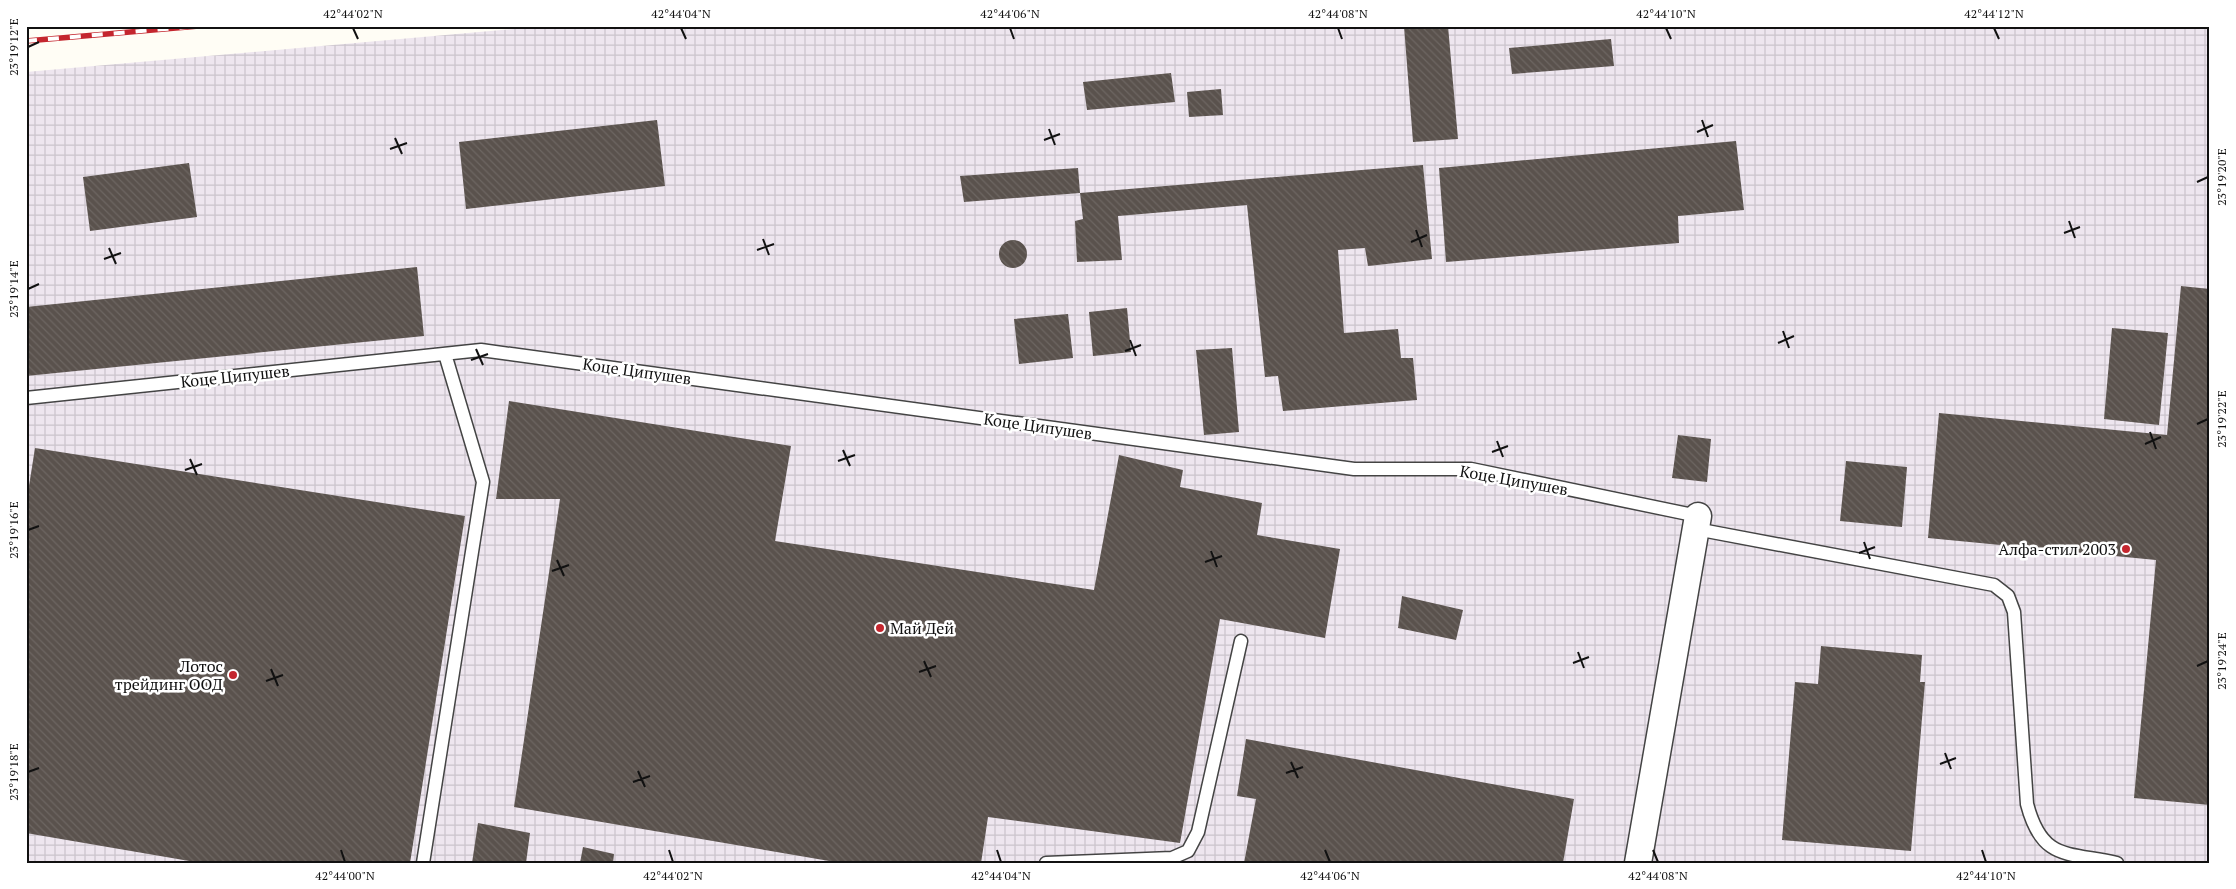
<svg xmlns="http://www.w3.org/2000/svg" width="2236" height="889" viewBox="0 0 2236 889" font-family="'PT Serif',serif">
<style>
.industrial{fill:url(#industrial-grid)}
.building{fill:url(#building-back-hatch)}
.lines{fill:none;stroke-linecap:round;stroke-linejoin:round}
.lane-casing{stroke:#444;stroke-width:15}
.street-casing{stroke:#444;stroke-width:29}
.lane{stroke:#fff;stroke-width:12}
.street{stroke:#fff;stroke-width:26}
.rail-casing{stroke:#c4262e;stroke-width:5.5}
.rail{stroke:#fff;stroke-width:4;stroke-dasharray:11;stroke-linecap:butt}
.ticks{fill:none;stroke:#111;stroke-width:2}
.poi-dot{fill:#c4262e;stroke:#fff;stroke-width:2}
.labels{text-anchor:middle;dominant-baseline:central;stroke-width:5;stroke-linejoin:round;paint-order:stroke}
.street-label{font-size:16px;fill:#111;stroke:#fff}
.poi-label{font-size:16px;fill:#111;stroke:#fff;text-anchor:end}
.neatline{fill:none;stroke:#111;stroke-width:2}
.ticks-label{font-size:12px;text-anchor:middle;fill:#111}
</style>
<defs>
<pattern id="industrial-grid" width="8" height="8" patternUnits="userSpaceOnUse" patternTransform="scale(1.25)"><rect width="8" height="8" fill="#eee6ef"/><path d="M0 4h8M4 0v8" fill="none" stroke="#cbc4cc"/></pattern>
<pattern id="building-back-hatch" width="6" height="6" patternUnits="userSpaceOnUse" patternTransform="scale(1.25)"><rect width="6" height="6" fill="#5a524d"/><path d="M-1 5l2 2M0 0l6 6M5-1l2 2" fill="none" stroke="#6d6662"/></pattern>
</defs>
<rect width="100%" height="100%" fill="#fffdf5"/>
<path class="industrial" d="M548,26H2210V863H26V72Z"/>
<path class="building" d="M1404,26H1448L1458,139L1413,142Z
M1611,39L1614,66L1512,74L1509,48Z
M1171,73L1175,102L1087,110L1083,82Z
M1221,89L1223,115L1189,117L1187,92Z
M657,120L665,186L466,209L459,142Z
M1736,141L1744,210L1678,216L1679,243L1446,262L1439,168Z
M189,163L197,217L90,231L83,177Z
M1423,165L1432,259L1368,266L1365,248L1338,250L1344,333L1398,329L1401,358H1413L1417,400L1283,411L1278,376L1265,377L1247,205L1118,216L1122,260L1077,262L1075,221L1083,219L1080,193Z
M1078,168L1080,193L964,202L960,176Z
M999 254a14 14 0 1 1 28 0a14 14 0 1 1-28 0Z
M417,267L424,336L26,376V307Z
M2181,286L2210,289V805L2134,798L2156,560L1928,538L1939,413L2167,435Z
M1127,308L1131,352L1093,356L1089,312Z
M1068,314L1073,358L1019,364L1014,319Z
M2112,328L2168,333L2159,425L2104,419Z
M1232,348L1239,432L1204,435L1196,350Z
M509,401L791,446L775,541L1094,590L1119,455L1183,470L1180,487L1262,503L1257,535L1340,549L1325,638L1220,619L1180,843L988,817L981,863H841L514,807L560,499H496Z
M1678,435L1711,439L1707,482L1672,478Z
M35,448L465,516L410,863H201L26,833V505Z
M1846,461L1907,467L1902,527L1840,521Z
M1402,596L1463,610L1456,640L1398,628Z
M1821,646L1922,655L1920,682H1925L1911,851L1782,840L1795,682L1818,684Z
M1246,739L1574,799L1563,863H1244L1256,799L1237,796Z
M478,823L530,833L526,863H472Z
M583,847L614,854L613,863H580Z"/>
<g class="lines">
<defs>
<path id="lane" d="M26,398L481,350L1354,469H1471L1698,516
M1696,529L1994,585L2008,596L2014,612L2027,804C2042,861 2067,852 2117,863
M423,863L483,482L445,354
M1046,863L1172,858L1188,851L1198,832L1241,641"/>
<path id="street" d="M1638,863L1698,516"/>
</defs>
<use href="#lane" class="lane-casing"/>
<use href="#street" class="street-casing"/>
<use href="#lane" class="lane"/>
<use href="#street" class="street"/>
<defs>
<path id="rail" d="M26,41L199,26"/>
</defs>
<use href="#rail" class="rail-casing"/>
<use href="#rail" class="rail"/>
</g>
<path class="ticks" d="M353,28L358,39M681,28L686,39M1010,28L1014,39M1338,28L1342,39M1666,28L1671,39M1994,28L1999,39M28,47L39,42M1702,120L1708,137M1049,129L1055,145M1697,132L1713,125M395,138L402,154M1044,140L1060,134M390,149L407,143M2197,182L2208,177M2069,221L2075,238M1416,230L1422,247M2064,233L2080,227M763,239L769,255M1411,242L1427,235M109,248L116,264M757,250L774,244M104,259L121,253M28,289L39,284M1783,331L1789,348M1130,340L1136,356M1778,343L1794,336M476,349L483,365M1125,351L1141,345M471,360L488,354M2197,424L2208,419M2150,432L2156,449M1497,441L1503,457M2145,444L2161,437M843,450L850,466M1492,452L1508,446M190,459L197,475M838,461L855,455M185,470L202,464M28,530L39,526M1864,542L1870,559M1211,551L1217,567M1859,553L1875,547M557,560L564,576M1205,562L1222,556M552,571L569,565M1578,652L1584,668M924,661L931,677M1573,663L1589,657M2197,666L2208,661M271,669L278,686M919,672L936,666M266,681L283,675M1945,753L1951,769M1291,762L1298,778M1940,764L1956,758M638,771L645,787M28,772L39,768M1286,773L1303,767M633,782L650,776M341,850L345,862M669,850L673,862M997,850L1001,862M1325,850L1330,862M1653,850L1658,862M1982,850L1986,862"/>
<g class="poi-dot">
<circle cx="2126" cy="549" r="5"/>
<circle cx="880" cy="628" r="5"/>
<circle cx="233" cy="675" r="5"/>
</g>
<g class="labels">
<g class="street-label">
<text transform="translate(637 371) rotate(8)">Коце Ципушев</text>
<text transform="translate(235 376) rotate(-6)">Коце Ципушев</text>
<text transform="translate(1038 426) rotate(8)">Коце Ципушев</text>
<text transform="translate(1514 480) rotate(10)">Коце Ципушев</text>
</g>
<g class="poi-label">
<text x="2116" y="549">Алфа-стил 2003</text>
<text x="890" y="628" text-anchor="start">Май Дей</text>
<text x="223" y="666">Лотос<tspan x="223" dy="18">трейдинг ООД</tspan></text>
</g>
</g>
<rect width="2236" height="889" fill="none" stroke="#ffffff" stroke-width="55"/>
<rect x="28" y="28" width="2180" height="834" class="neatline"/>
<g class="ticks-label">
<text x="353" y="18">42°44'02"N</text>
<text x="681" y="18">42°44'04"N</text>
<text x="1010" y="18">42°44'06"N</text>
<text x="1338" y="18">42°44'08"N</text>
<text x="1666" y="18">42°44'10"N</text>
<text x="1994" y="18">42°44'12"N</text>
<text transform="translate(14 47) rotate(-90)" y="4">23°19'12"E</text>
<text transform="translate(2222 177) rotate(-90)" y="4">23°19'20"E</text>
<text transform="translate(14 289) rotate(-90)" y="4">23°19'14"E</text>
<text transform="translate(2222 419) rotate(-90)" y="4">23°19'22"E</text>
<text transform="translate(14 530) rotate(-90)" y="4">23°19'16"E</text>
<text transform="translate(2222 661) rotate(-90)" y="4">23°19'24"E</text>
<text transform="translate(14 772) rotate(-90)" y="4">23°19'18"E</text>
<text x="345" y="880">42°44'00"N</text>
<text x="673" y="880">42°44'02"N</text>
<text x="1001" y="880">42°44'04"N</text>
<text x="1330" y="880">42°44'06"N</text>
<text x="1658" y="880">42°44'08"N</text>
<text x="1986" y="880">42°44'10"N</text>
</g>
</svg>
